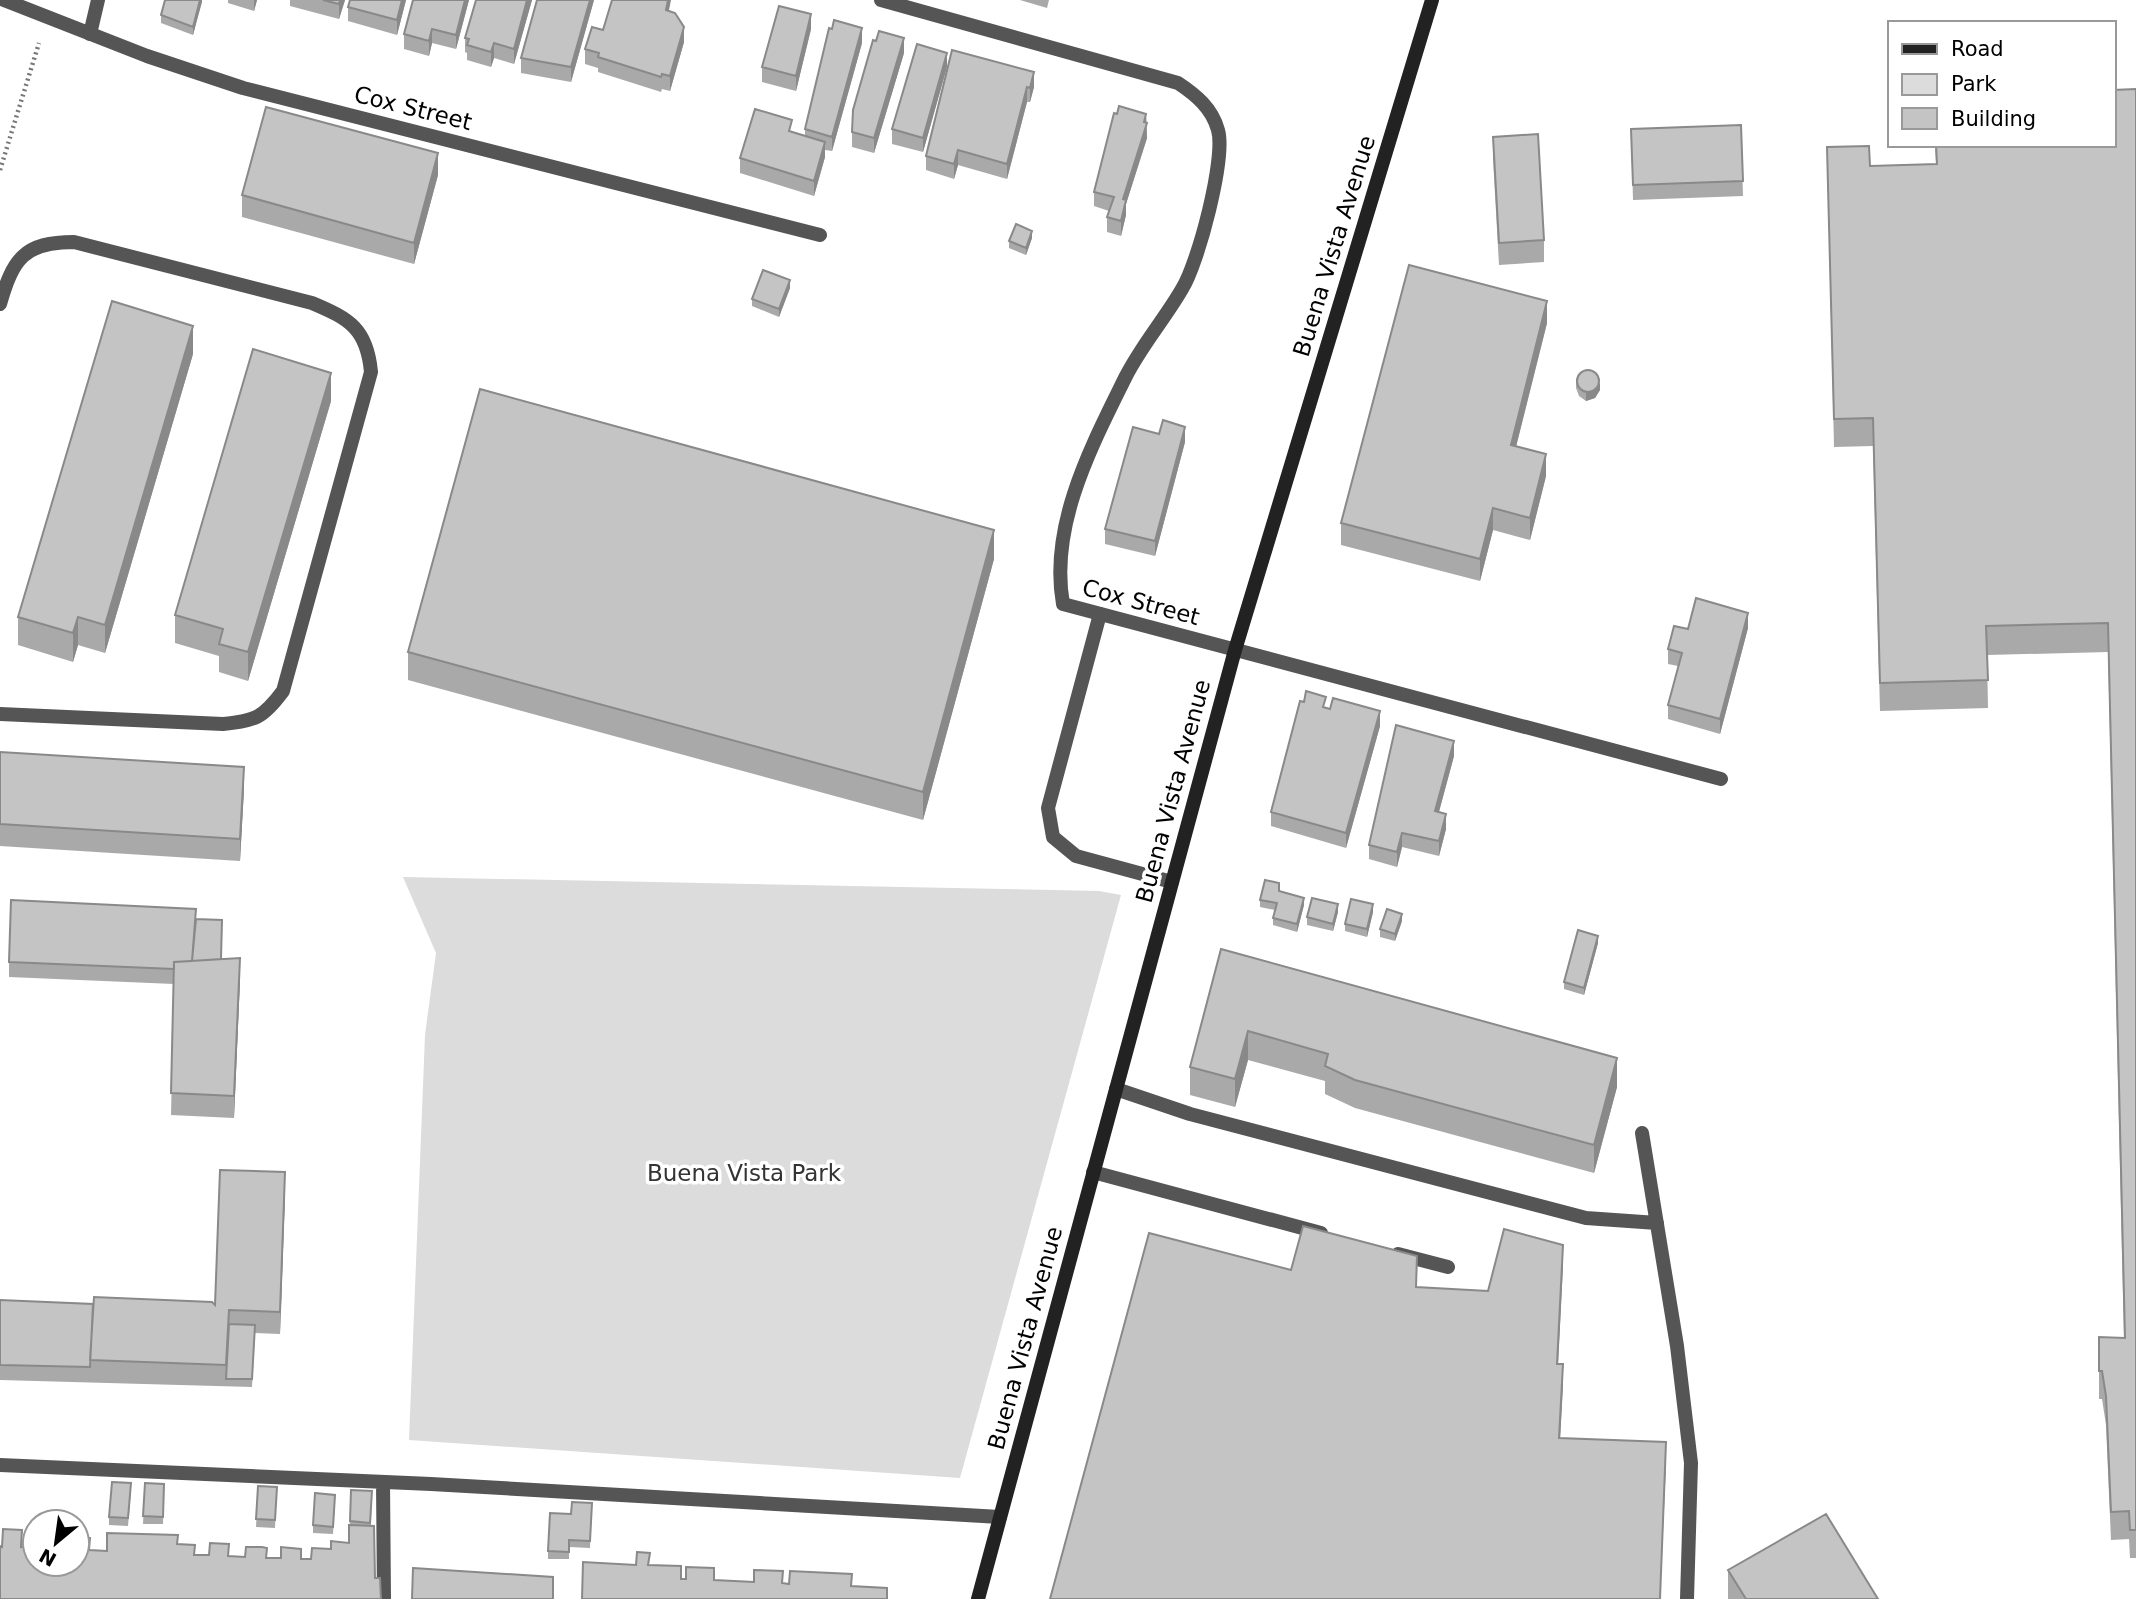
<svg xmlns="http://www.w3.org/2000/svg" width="2136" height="1599" viewBox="0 0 2136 1599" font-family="'DejaVu Sans',sans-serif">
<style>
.green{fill:#dcdcdc}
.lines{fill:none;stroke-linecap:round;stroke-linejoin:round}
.path{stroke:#777;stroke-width:4.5;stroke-dasharray:2 3.5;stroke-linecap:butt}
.lane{stroke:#555;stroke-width:14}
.street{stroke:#555;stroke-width:14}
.secondary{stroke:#222;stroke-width:14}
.wall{fill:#a9a9a9}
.shaded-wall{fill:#898989}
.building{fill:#c4c4c4;stroke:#898989;stroke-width:2}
.labels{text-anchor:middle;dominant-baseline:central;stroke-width:7;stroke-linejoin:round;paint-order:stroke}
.street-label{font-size:23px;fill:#000;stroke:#fff}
.park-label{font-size:23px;fill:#333;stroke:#fff}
</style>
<rect width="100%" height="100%" fill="#fff"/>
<path class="green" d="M403,877L1099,891L1121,895L960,1478L409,1440L425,1035L436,953Z"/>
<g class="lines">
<path class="path" d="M0,170L39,43"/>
<path class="lane" d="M4,0L147,56L243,88L820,235
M1100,614L1048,808L1053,837L1076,856L1172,882
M1116,1089L1190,1114L1586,1218L1657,1223
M1642,1133L1677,1346L1691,1463L1687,1599
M1093,1172L1321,1233
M1398,1254L1448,1267
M0,1465L431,1484L1000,1517
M383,1482L384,1599"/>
<path class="street" d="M881,0L1178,83C1196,95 1212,108 1218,130C1226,158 1198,264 1182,289C1164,320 1141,346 1125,378C1091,447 1049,526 1063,604L1721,779
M90,34L98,0
M0,304C13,259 24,242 74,242L312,303C350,319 367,329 371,372L283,691C263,718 255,721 223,724L0,714"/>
<path class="secondary" d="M978,1599L1235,650L1432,0"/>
</g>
<path class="wall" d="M202,0L193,35L161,23V15Z
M228,0H257L254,11L228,3Z
M290,0H345L339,19L290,6Z
M350,0H406L397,35L348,21V7Z
M469,0L456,49L432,43L429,56L404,49V34Z
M476,0H532L514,64L494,58L491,67L467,60V53L465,52V38Z
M537,0H594L571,82L521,73V58Z
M1020,0H1049L1047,8Z
M669,11L684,42L670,91L662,89L661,92L598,72V68L585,64V49L603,30Z
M811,29L796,91L762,82V67Z
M862,43L832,151L825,150V157L814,196L740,173V158L792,132L805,135V129Z
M952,50L1034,87L1030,102H1027L1007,179L958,165L954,179L926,170V156Z
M904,53L874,153L852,147V132Z
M947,67L923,152L892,144V129Z
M2136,89V1558H2130L2129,1539L2111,1540L2106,1425L2102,1399H2099V1337L2124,1338L2108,652L1987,655L1988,708L1880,711L1873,446L1834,447L1827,147L1870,166L1936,164L1935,145H2113Z
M1117,114H1146L1147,138L1126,204V215L1121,236L1107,232V217L1109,211L1094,206V192Z
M1741,125L1743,196L1633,200L1631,129Z
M1493,137L1544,240V262L1499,265L1493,158Z
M438,175L414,264L242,217V195Z
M1032,238L1026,255L1009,248V241Z
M790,288L779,317L752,306V299Z
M1547,323L1516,446L1546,476L1530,540L1493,530L1480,581L1341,545V523Z
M193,354L105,653L78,645L73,662L18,645V617Z
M1576,381L1600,390L1595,398L1586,401L1579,396L1576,388Z
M331,401L248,681L219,672V656L175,643V615Z
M1159,434L1185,442L1155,556L1105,544V529Z
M994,559L923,820L408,680V652Z
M1748,628L1720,734L1668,719V705L1678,666L1668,664V649L1688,629Z
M1326,708L1380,726L1346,848L1271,826V812Z
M0,752L244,789L240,861L0,846Z
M1454,756L1439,812L1446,829L1439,856L1402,847L1397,867L1369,859V845Z
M1279,891L1304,905L1297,932L1273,925V918L1275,910L1260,907V900Z
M1338,912L1333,931L1307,925V917Z
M1373,912L1367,937L1345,931V924Z
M196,920L221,959L240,979L234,1118L171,1115L174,984L9,977V962Z
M1402,921L1395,941L1380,937V929Z
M1598,943L1584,995L1564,989V982Z
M1221,949L1617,1087L1594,1173L1355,1108L1325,1094V1081L1248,1060L1235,1107L1190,1095V1067Z
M285,1194L280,1334L255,1333L252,1387L0,1380V1300L93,1304L215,1305Z
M145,1483L164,1484L163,1524H143Z
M258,1486L277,1487L275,1528L256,1527Z
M351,1490L372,1491L371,1526L375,1578L21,1547L107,1551L178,1544L195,1555L311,1559L331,1549L349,1543Z
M131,1491L128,1526L109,1525V1517Z
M335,1502L333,1534L313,1533V1525Z
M592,1503L590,1548L569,1547V1559H548V1551L571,1514Z
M1728,1570L1878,1599H1728Z"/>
<path class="shaded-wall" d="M200,0H202V2L193,35V27Z
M254,0H257L254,11Z
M340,0H345L339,19V4Z
M402,0H406L397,35V20Z
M465,0H469L456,49V35Z
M527,0H532L514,64V49Z
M590,0H594L571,82V67Z
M668,0H671L666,25V10Z
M811,14V29L796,91V76Z
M684,27V42L670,91V76Z
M862,28V43L832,151V137Z
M432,29V43L429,56V41Z
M904,38V53L874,153V138Z
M494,43V58L491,67V52Z
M947,53V67L923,152V138Z
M1034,72V87L1030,102V88Z
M1027,87V102L1007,179V164Z
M1146,114L1147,138L1126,204V215L1121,236V221L1123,199Z
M825,142V157L814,196V181Z
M958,150V165L954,179V164Z
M438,153V175L414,264V243Z
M1032,231V238L1026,255V248Z
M790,280V288L779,317V309Z
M1547,301V323L1511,467V445Z
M193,326V354L105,653V625Z
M331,373V401L248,681V652Z
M1600,383V390L1595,398L1586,401V393Z
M1185,427V442L1155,556V541Z
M1546,454V476L1530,540V518Z
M1493,508V530L1480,581V559Z
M994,530V559L923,820V792Z
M1748,613V628L1720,734V719Z
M78,617V645L73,662V633Z
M1380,711V726L1346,848V833Z
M1454,741V756L1435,826V811Z
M244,767V789L240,861V839Z
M1446,814V829L1439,856V841Z
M1402,833V847L1397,867V852Z
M1304,898V905L1297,932V924Z
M1338,904V912L1333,931V924Z
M1373,904V912L1367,937V929Z
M1402,914V921L1395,941V934Z
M1598,936V943L1584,995V988Z
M240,958V979L234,1118V1096Z
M1248,1031V1060L1235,1107V1079Z
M1617,1058V1087L1594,1173V1145Z
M285,1172V1194L280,1334V1312Z
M1563,1245V1267L1557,1386V1364Z
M1563,1364V1386L1559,1460V1438Z
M1666,1442V1464L1660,1599Z"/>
<path class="building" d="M165,0H200L193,27L161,15Z
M323,0H340L339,4Z
M350,0H402L397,20L348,7Z
M413,0H465L456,35L432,29L429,41L404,34Z
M476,0H527L514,49L494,43L491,52L467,45L469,39L465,38Z
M537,0H590L571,67L521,58Z
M612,0H668L666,10L675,13L684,27L670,76L662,74L661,77L598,57L599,53L585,49L592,27L603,30Z
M779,6L811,14L796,76L762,67Z
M834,20L862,28L832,137L805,129L829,28L832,29Z
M879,31L904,38L874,138L852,132L853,110L873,40L876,41Z
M917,44L947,53L923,138L892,129Z
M952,50L1034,72L1030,88L1027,87L1007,164L958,150L954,164L926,156Z
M2136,89V1530H2130L2129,1511L2111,1512L2106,1396L2102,1371H2099V1337L2125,1338L2108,623L1986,626L1988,680L1880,683L1873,418L1834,419L1827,147L1869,146L1870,166L1937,164L1936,145H2113V90Z
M1119,106L1146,114L1144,122L1147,123L1123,199L1126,200L1121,221L1107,217L1114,197L1094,192L1114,113L1117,114Z
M266,107L438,153L414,243L242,195Z
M755,109L792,120L789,131L825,142L814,181L740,158Z
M1741,125L1743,181L1633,185L1631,129Z
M1538,134L1544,240L1499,243L1493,137Z
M1016,224L1032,231L1026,248L1009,241Z
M1409,265L1547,301L1511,445L1546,454L1530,518L1493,508L1480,559L1341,523Z
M763,270L790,280L779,309L752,299Z
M112,301L193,326L105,625L78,617L73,633L18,617Z
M253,349L331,373L248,652L219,644L223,629L175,615Z
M1577 381a11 11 0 1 1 22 0a11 11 0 1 1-22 0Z
M480,389L994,530L923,792L408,652Z
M1163,420L1185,427L1155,541L1105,529L1133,427L1159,434Z
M1696,598L1748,613L1720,719L1668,705L1682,653L1668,649L1674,626L1688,629Z
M1306,691L1326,697L1323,707L1330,709L1333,698L1380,711L1346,833L1271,812L1300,701L1304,702Z
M1396,725L1454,741L1435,811L1446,814L1439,841L1402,833L1397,852L1369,845Z
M0,752L244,767L240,839L0,824Z
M1265,880L1279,883V891L1304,898L1297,924L1273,918L1277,903L1260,900Z
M1312,898L1338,904L1333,924L1307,917Z
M1351,899L1373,904L1367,929L1345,924Z
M11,900L196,909L192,961L174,962V969L9,962Z
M1387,909L1402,914L1395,934L1380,929Z
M196,919L222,920L221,959L192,961Z
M1578,930L1598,936L1584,988L1564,982Z
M1221,949L1617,1058L1594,1145L1355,1080L1325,1066L1328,1054L1248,1031L1235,1079L1190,1067Z
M240,958L234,1096L171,1093L174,962Z
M220,1170L285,1172L280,1312L229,1310L226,1365L90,1360L94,1297L212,1302L215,1305Z
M1303,1226L1417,1256L1416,1287L1488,1291L1504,1229L1563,1245L1557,1364H1563L1559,1438L1666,1442L1660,1599H1050L1149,1233L1291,1270Z
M0,1300L93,1304L90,1367L0,1365Z
M229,1324L255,1325L252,1379H226Z
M112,1482L131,1483L128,1518L109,1517Z
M145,1483L164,1484L163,1517L143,1516Z
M258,1486L277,1487L275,1520L256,1519Z
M351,1490L372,1491L370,1523L350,1521Z
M315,1493L335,1495L333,1527L313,1525Z
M572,1502L592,1503L590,1541L569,1540V1552L548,1551L550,1513L571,1514Z
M1826,1514L1878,1599H1746L1728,1570Z
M349,1525L374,1526L375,1578H380L381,1599H0V1546L2,1547L3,1529L22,1530L21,1547L35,1548V1564H77V1538H90L89,1550L107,1551V1533L178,1535L177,1544L195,1545L194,1555H209L210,1543L229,1544L228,1556L245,1557L246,1547H262L267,1548L266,1558H281V1547L301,1549V1559H311L312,1548L331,1549V1541L349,1543Z
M637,1552L650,1553L648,1565L681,1566V1579H686V1567L714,1568V1580L754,1582V1570L783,1571L782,1583L789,1584L790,1571L852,1574L851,1586L887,1588V1599H582L583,1562L636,1565Z
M413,1568L553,1577V1599H412Z"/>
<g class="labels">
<g class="street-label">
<text transform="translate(413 108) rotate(14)">Cox Street</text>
<text transform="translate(1334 246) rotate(-73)">Buena Vista Avenue</text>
<text transform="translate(1141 602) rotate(15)">Cox Street</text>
<text transform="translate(1173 791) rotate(-75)">Buena Vista Avenue</text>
<text transform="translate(1025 1338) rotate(-75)">Buena Vista Avenue</text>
</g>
<g class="park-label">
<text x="744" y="1173">Buena Vista Park</text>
</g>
</g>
<rect x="1888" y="21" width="228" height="126" fill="#ffffff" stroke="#999999" stroke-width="2"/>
<rect x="1902" y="44" width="35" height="10" fill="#222222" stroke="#999999" stroke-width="2"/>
<text x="1951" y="56" font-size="21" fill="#000000">Road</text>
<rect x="1902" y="74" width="35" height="21" fill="#dcdcdc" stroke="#999999" stroke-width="2"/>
<text x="1951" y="91" font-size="21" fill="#000000">Park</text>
<rect x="1902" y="108" width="35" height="21" fill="#c4c4c4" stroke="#999999" stroke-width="2"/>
<text x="1951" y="126" font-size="21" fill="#000000">Building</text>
<g transform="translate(56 1543) rotate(209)"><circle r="33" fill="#ffffff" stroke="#999999" stroke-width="2"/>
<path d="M0-5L12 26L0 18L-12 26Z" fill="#000000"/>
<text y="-10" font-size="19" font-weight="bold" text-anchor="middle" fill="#000000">N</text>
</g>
</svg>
